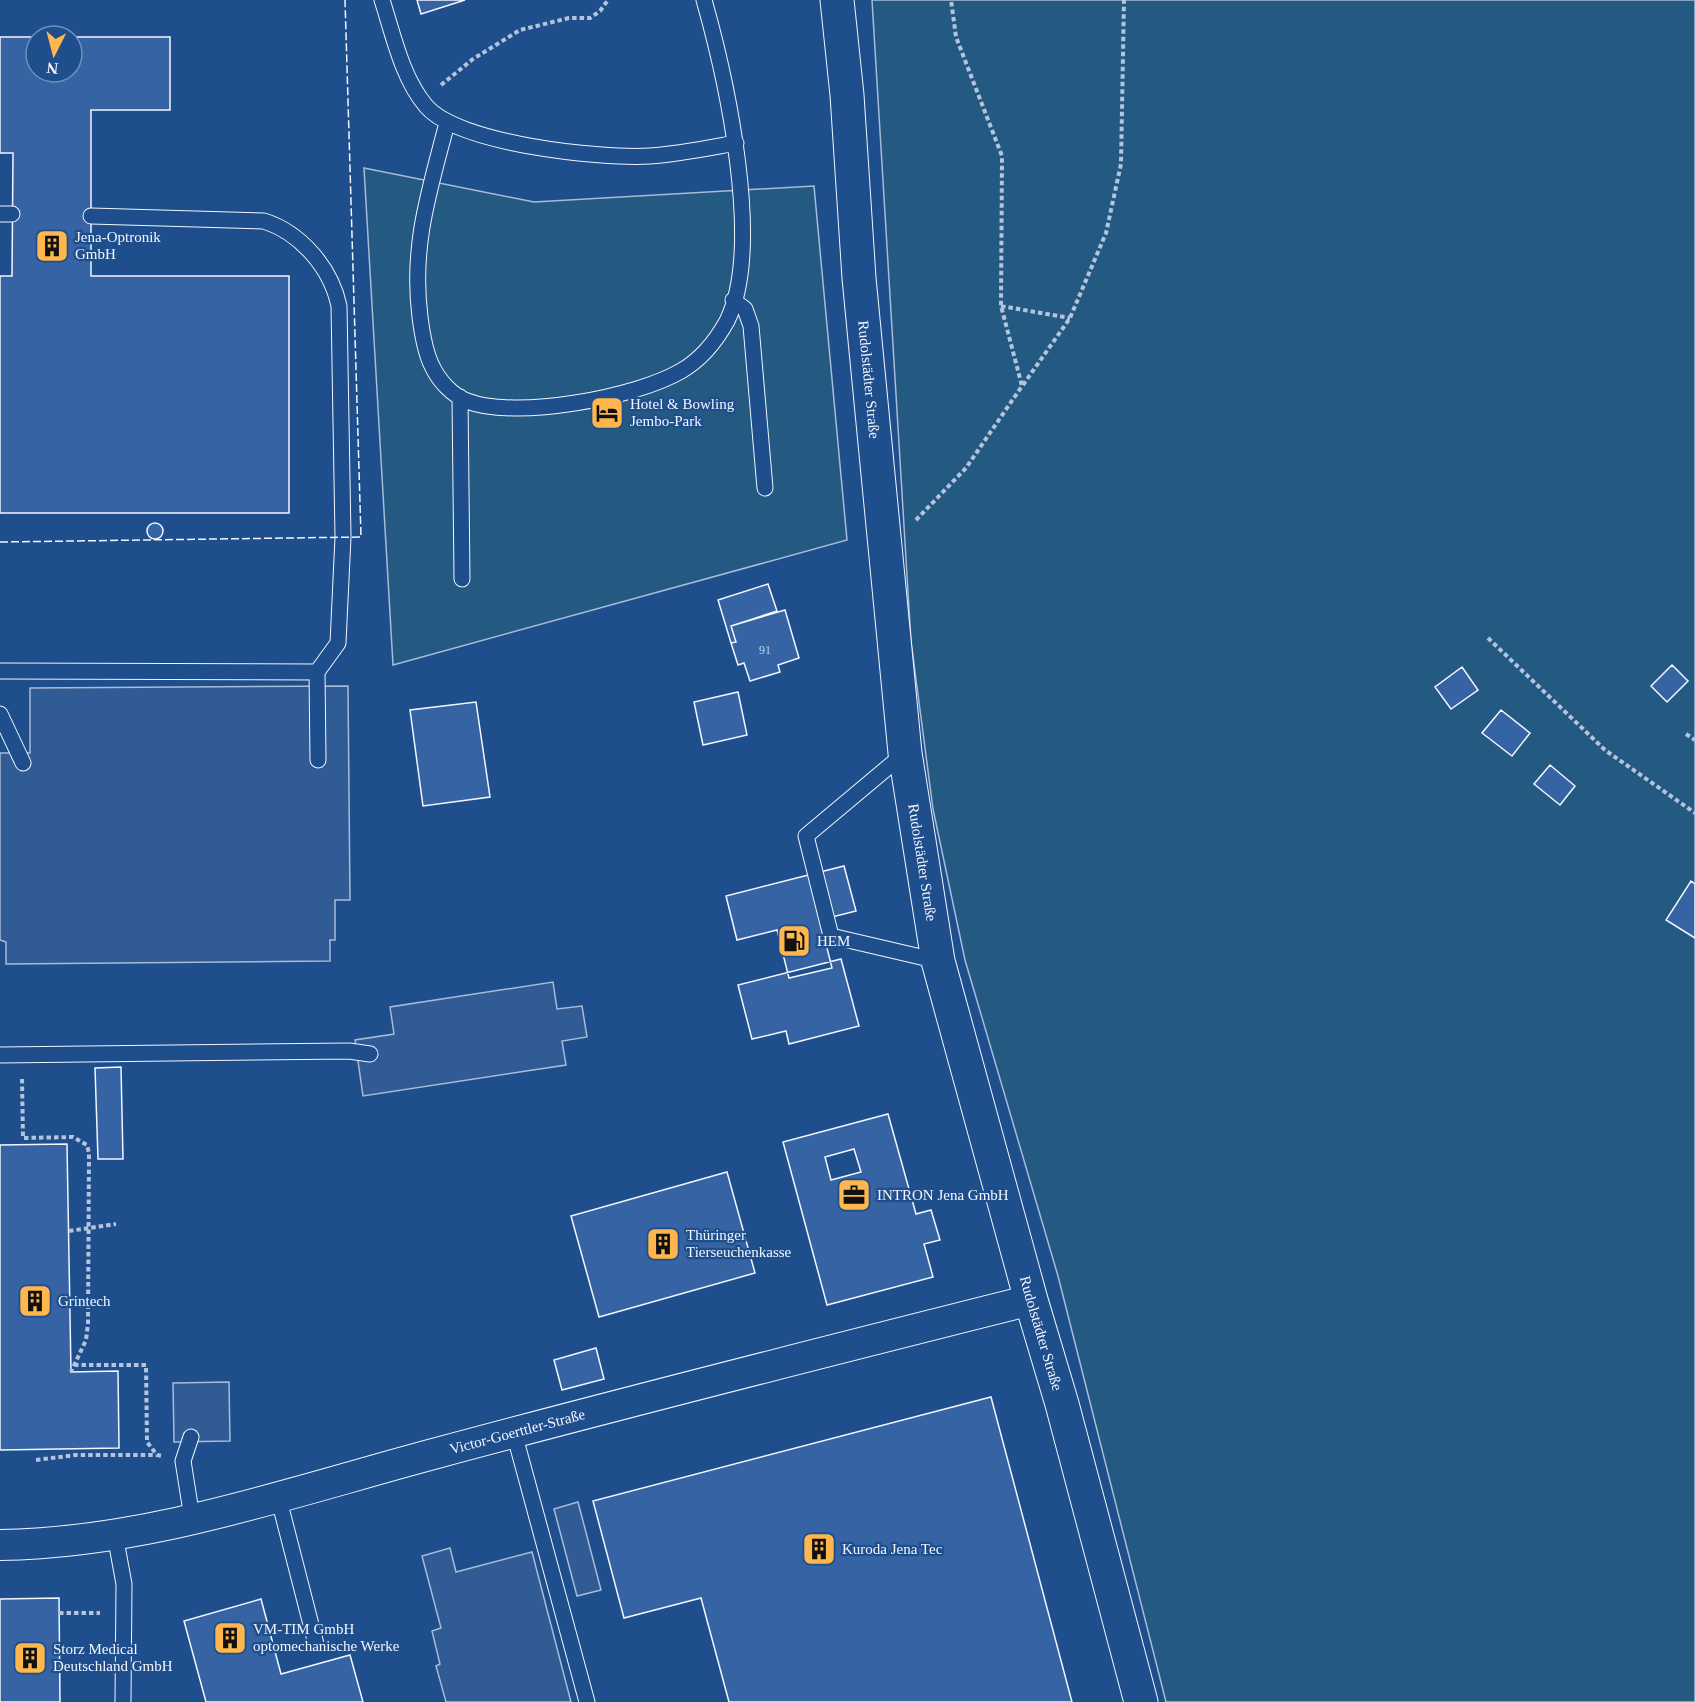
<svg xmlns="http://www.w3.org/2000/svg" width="1695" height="1702" viewBox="0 0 1695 1702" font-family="'Times New Roman',serif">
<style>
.green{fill:#245a82;stroke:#a8bbd7;stroke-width:1.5}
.parking{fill:#305b95;stroke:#a8bbd7;stroke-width:1.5}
.building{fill:#3563a3;stroke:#f2f6ff;stroke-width:1.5;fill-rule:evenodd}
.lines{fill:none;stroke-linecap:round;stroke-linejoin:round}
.service-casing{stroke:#f2f6ff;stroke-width:17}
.minor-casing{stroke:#f2f6ff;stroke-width:32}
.tertiary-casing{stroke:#f2f6ff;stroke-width:35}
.path{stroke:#b3c4dc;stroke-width:4;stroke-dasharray:4.5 3;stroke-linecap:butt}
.service{stroke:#1f4e8c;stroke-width:15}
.minor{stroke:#1f4e8c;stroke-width:30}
.tertiary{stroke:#1f4e8c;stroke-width:33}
.fence{stroke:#f2f6ff;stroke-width:1.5;stroke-dasharray:8 3;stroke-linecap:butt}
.labels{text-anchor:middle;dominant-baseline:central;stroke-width:4.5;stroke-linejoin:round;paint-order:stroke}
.number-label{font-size:12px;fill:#c3d1e8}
.poi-label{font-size:15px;fill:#f2f6ff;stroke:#1f4e8c;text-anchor:start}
.street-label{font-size:15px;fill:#f2f6ff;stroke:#1f4e8c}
</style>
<rect width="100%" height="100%" fill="#1f4e8c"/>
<path class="green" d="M872,0H1695V1702H1166L1058,1276L965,960L933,809L911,641Z
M364,168L534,202L814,186L847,540L393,665Z"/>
<path class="parking" d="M348,686L350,900H335V940H330V961L6,964V942L0,940V753H30V688Z
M553,982L557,1009L582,1006L587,1037L562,1041L566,1065L363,1096L355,1040L394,1034L390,1007Z
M229,1382L230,1441L174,1442L173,1383Z
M578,1502L601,1590L577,1596L554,1509Z
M450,1548L456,1572L532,1552L571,1702H446L436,1666L440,1664L432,1631L441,1628L422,1556Z"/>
<path class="building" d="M417,0H465L421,14Z
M0,37H36V72H72V37H170V110H91V276H289V513H0V276H12L13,153H0Z
M147 531a8 8 0 1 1 16 0a8 8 0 1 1-16 0Z
M768,584L777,611L731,626L736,642L731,643L718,600Z
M785,610L799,658L778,665L780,672L750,681L744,663L738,665L731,643L736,642L731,626Z
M1672,665L1688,681L1667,702L1651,686Z
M1462,667L1478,690L1451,709L1435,687Z
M738,692L747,735L703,745L694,702Z
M476,702L490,797L423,806L410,710Z
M1501,710L1530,733L1512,756L1482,733Z
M1550,765L1575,786L1560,805L1534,784Z
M844,866L856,911L820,920L832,968L789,978L777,930L737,940L726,896Z
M1691,881L1695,884V938L1666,920Z
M841,959L859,1026L789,1044L786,1031L752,1039L738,985Z
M121,1067L123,1159H98L95,1068Z
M888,1114L916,1214L931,1210L940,1240L924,1244L933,1277L827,1305L783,1142ZM854,1149L861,1172L831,1180L825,1157Z
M67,1144L71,1372L118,1371L119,1448L0,1450V1145Z
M727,1172L755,1273L599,1317L571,1216Z
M596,1348L604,1379L562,1390L554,1360Z
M991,1397L1072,1702H729L701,1598L624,1618L593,1501Z
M59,1598L60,1702H0V1599Z
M261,1599L281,1674L350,1655L363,1702H206L184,1621Z"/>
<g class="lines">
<defs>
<path id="service" d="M382,0C393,34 402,78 426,106C458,144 600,159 650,156C679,154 708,148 736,143
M447,123C429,192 411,246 420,317C422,333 425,352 432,366C439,381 452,395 467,401C516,420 637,397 681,371C702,359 716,341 727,321C764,247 726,78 704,0
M0,214H12
M733,300L745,309L751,326L765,488
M460,397L462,579
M0,671L317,672L338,643L343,537L339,306C331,268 301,233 264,221L91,216
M317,672L318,760
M0,714L23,763
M905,753L806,836L831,936L938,961
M0,1055L349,1051L370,1054
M514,1433L587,1702
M191,1437L183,1461L192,1518
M278,1496L316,1644
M115,1535L124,1584L123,1702"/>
<g id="minor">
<path id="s1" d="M0,1545C149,1543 294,1491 437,1453C634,1400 832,1350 1031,1300"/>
</g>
<g id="tertiary">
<path id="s2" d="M837,0L847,95L859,278L905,753L938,961L1031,1300L1062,1404L1141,1702"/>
</g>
</defs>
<use href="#service" class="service-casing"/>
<use href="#minor" class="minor-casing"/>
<use href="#tertiary" class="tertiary-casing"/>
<path class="path" d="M441,85L473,59L520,30L569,18H590L600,11L608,0
M1001,306L1070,318
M1023,385L1070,318L1106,233L1121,164L1124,0
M916,520L966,468L1022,386L1001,306L1002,156L956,37L951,0
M1488,638L1605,750L1695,813
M1686,734L1695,740
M22,1079L23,1138L73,1137L87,1145L89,1153L88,1324L86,1340L71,1372
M69,1231L116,1224
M74,1365H146L147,1442L157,1455L162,1456
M36,1460L76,1455H156
M59,1613H100"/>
<use href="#service" class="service"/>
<use href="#minor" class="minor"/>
<use href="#tertiary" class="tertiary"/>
<path class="fence" d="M0,542L361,537L345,0"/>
</g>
<defs>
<symbol id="building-square" viewBox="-11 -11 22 22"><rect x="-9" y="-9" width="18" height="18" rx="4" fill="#ffb74d" stroke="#1f4e8c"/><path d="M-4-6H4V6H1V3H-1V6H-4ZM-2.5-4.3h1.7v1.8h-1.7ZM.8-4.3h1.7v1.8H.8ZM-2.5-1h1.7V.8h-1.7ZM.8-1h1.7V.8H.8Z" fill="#111"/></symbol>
<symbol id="hotel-square" viewBox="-11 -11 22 22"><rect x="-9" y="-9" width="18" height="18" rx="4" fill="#ffb74d" stroke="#1f4e8c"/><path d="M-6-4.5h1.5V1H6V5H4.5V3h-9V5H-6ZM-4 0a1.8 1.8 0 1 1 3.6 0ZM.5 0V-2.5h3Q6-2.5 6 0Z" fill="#111"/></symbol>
<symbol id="fuel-square" viewBox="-11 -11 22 22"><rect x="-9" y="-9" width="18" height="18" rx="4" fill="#ffb74d" stroke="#1f4e8c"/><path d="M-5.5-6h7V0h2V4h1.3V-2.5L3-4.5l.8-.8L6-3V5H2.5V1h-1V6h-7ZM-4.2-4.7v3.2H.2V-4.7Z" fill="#111"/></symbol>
<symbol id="office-square" viewBox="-11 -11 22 22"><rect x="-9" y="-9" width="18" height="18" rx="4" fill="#ffb74d" stroke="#1f4e8c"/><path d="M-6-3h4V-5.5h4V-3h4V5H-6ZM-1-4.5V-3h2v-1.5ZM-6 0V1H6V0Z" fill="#111"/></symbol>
</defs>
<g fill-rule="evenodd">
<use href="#building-square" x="33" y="227" width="38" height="38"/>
<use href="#hotel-square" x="588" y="394" width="38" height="38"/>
<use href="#fuel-square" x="775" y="922" width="38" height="38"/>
<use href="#office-square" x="835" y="1176" width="38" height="38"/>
<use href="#building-square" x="644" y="1225" width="38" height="38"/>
<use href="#building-square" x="16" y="1282" width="38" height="38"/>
<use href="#building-square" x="800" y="1530" width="38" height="38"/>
<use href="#building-square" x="211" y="1619" width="38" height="38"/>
<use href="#building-square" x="11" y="1639" width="38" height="38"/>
</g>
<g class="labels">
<g class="number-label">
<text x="765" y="650">91</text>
</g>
<g class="poi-label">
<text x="75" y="237">Jena-Optronik<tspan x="75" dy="17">GmbH</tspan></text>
<text x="630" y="404">Hotel &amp; Bowling<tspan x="630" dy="17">Jembo-Park</tspan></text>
<text x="817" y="941">HEM</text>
<text x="877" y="1195">INTRON Jena GmbH</text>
<text x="686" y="1235">Thüringer<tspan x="686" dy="17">Tierseuchenkasse</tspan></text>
<text x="58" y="1301">Grintech</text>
<text x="842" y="1549">Kuroda Jena Tec</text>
<text x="253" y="1629">VM-TIM GmbH<tspan x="253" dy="17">optomechanische Werke</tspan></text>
<text x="53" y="1649">Storz Medical<tspan x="53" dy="17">Deutschland GmbH</tspan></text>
</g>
<g class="street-label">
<text stroke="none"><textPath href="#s2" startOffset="381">Rudolstädter Straße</textPath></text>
<text stroke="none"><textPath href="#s2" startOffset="867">Rudolstädter Straße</textPath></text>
<text stroke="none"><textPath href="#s2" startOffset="1353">Rudolstädter Straße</textPath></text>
<text stroke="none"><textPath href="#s1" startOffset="531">Victor-Goerttler-Straße</textPath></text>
</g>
</g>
<g transform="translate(54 54) rotate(186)"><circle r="28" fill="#1f4e8c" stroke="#7391ba" stroke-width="1.5"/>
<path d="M0-4.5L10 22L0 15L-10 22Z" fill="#ffb74d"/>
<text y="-9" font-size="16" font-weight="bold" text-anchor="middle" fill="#f2f6ff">N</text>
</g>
</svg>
